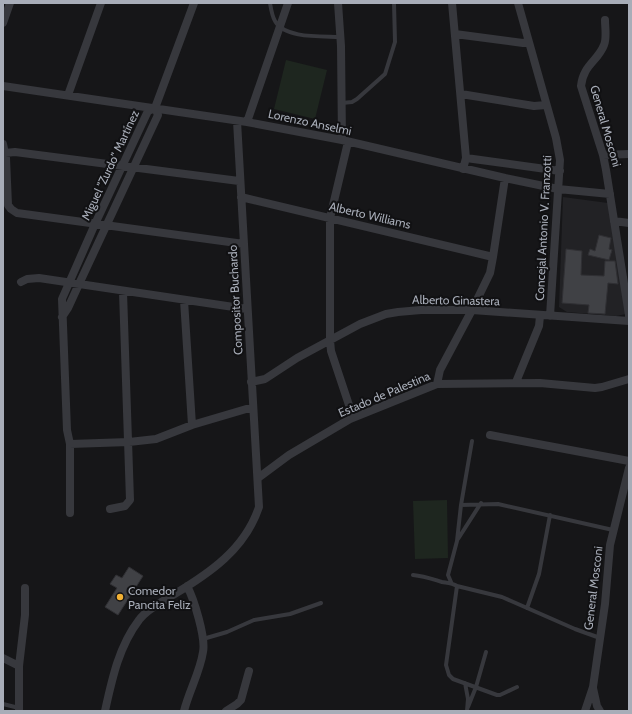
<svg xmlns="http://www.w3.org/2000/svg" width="632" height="714" viewBox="0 0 632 714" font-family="Cabin,sans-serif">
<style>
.built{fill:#222225}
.green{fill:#1e261f}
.building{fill:#404145;stroke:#303034}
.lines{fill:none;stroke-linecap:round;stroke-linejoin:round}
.service{stroke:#37383d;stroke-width:4}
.minor{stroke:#37383d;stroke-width:8}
.poi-dot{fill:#f2b134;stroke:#111113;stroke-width:1.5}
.labels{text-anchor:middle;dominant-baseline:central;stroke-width:4;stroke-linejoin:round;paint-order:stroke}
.street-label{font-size:12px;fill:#a8adb8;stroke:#111113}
.poi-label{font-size:12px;fill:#a8adb8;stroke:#111113;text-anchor:start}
</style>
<rect width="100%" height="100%" fill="#161618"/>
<path class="built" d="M563,197L608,203L626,314L616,316L567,312L559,307Z"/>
<path class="green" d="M286,60L327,70L315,119L274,109Z
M447,500L448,558L415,559L413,501Z"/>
<path class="building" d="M599,235L611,238L609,249L612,250L609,260L588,255L590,249L595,251Z
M566,249L582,251L581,275L604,276L605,261H615L618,284L608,283L605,314L588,313L589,305L562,303Z
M129,567L143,576L118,615L105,607L117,588L110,584L116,575L122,578Z"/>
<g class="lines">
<path class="service" d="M270,3C271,9 272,16 275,21C285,39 322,36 340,37
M342,103L352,102L357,99L385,74L395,42L394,3
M461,505L498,504L613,530
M458,539L481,503
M413,575C424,576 432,579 442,582C448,583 452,583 457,586L502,597L575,629L600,638
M451,582L448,575L457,541L461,505L472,441
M457,586L446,665L449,675L453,679L497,695H500L517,687
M527,608L539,574L550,515
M203,639L227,632L254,620L290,614L321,603
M465,683L468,699L467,711
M3,704L19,708
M468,707L476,687L486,652"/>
<path class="minor" d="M338,3L341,46L342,140
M452,3L466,158L463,169
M518,3L556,138L560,160L550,316
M605,20C605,28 607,38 604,45C598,61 583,65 581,86L603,155L606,170L629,315
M3,23L10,3
M455,34L523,43L529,42
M3,86L247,122L342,140L505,178L558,189L610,194
M461,94L534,106L546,105
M68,95L101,3
M155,108L194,3
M247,122L288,3
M348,142L330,218V340L331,351L353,417
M3,144L6,158L8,205L11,209L17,213L244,244
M5,153L15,152L239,181
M603,155L629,154
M466,158L560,171
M241,197L493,257
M614,221L629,223
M21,282L27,279L39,278L247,309
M184,300L192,425
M62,317L68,308L79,284L158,115L155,108
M251,382L265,379L297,358L360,324L386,314L398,312L421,310H472L629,321
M516,382L539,326L540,316
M437,384L440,370L472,310L490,273L493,257L505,178
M490,435L629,461
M70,444L129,442L156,439L192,425L253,407
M258,478L289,455L350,419L437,384L540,383L595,388L602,387L629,379
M110,509L125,506L130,500L123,292
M70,513V444L67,430L62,299L95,224L148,111L155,108
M3,658L19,666
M593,688L597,706L600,711
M19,711V666L25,615V588
M105,711C112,679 119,646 139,620C147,609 162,602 173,595C210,573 245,549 259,507L237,121
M184,711C189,691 200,672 203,652C206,638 194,599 187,586
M226,711L237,704L241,700L249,671
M585,711L593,687L605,604L610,545L629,468"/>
</g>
<circle class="poi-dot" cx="120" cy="597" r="4"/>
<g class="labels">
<g class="street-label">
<text transform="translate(310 122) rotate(12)">Lorenzo Anselmi</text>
<text transform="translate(606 126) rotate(74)">General Mosconi</text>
<text transform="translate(110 165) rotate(-65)">Miguel "Zurdo" Martínez</text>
<text transform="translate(370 215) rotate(13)">Alberto Williams</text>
<text transform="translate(543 228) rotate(-87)">Concejal Antonio V. Franzotti</text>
<text transform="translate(235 300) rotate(-93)">Compositor Buchardo</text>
<text transform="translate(456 300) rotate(1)">Alberto Ginastera</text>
<text transform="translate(384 394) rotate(-23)">Estado de Palestina</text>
<text transform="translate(593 588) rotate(-83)">General Mosconi</text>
</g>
<g class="poi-label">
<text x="128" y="590">Comedor<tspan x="128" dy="14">Pancita Feliz</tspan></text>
</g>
</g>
<rect width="632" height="714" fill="none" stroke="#a8adb8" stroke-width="8"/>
</svg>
